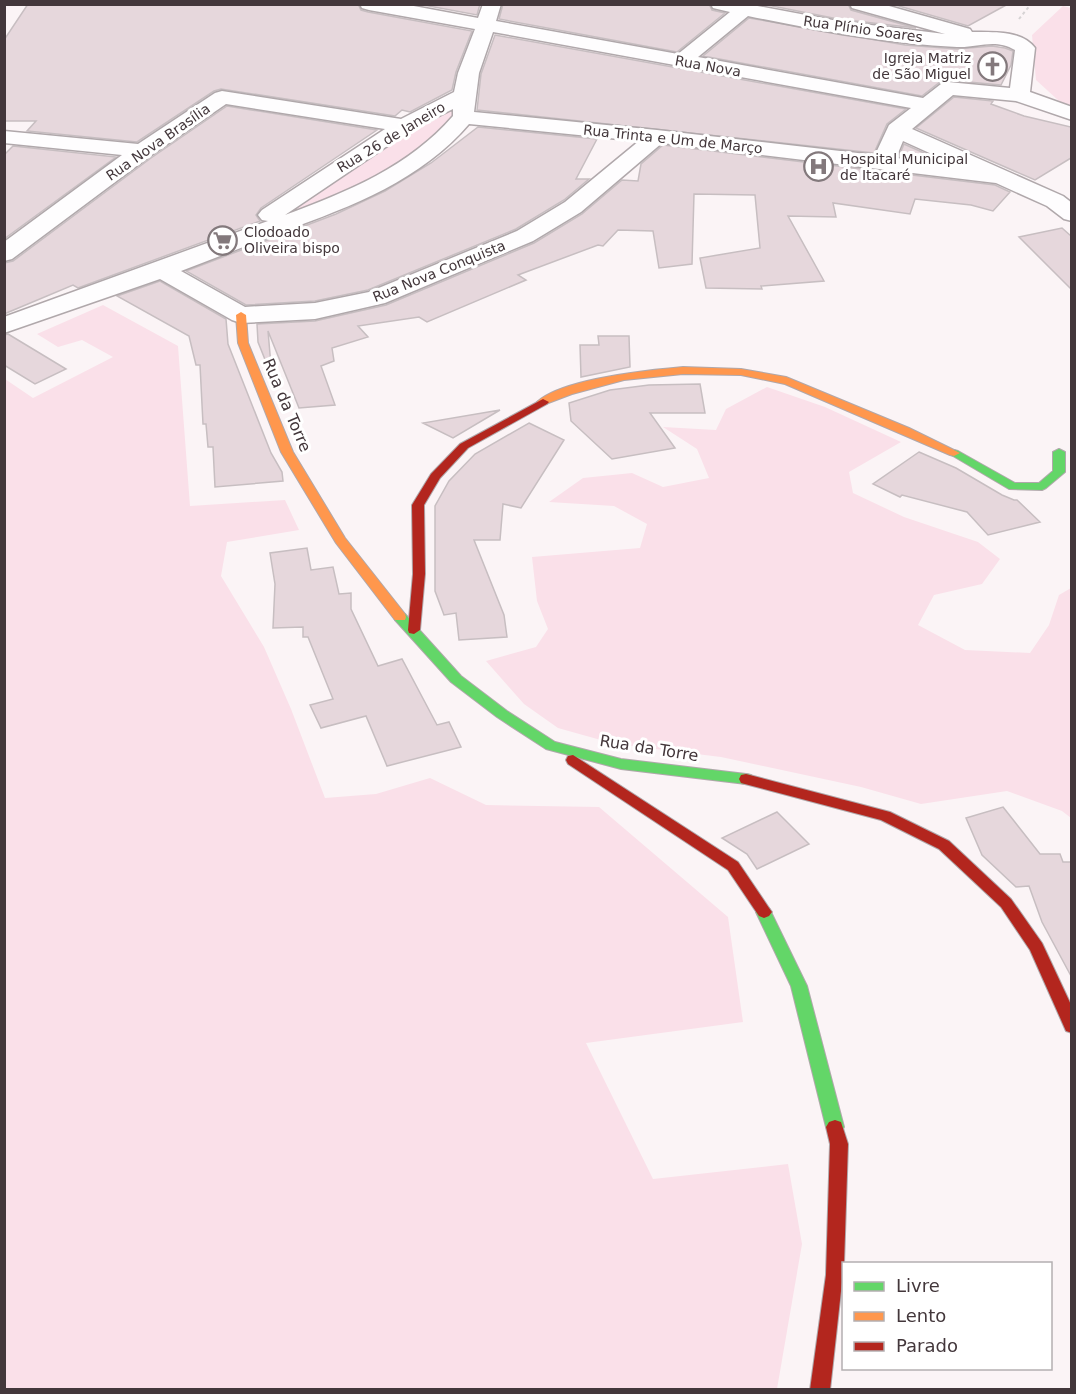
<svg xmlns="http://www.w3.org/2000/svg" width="1076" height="1394" viewBox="0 0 1076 1394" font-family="'DejaVu Sans',sans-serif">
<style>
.green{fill:#fae0e9}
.building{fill:#e6d7dc;stroke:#c7bec1;stroke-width:1.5}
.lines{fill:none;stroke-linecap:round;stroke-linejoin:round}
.street-casing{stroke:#b0a8ab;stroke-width:3}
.fast-casing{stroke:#b0a8ab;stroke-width:2}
.slow-casing{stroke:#b0a8ab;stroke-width:2}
.jam-casing{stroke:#b0a8ab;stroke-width:2}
.path{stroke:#d6d3d4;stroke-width:2;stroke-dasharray:3 3;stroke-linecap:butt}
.street{fill:#fefdfe;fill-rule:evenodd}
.fast{fill:#63d668;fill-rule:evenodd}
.slow{fill:#ff974d;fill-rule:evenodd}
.jam{fill:#b3261e;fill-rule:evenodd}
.labels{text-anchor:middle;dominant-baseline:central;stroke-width:6;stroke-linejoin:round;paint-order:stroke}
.far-street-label{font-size:14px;fill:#43373b;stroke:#fff}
.far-poi-label{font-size:14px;fill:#43373b;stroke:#fff;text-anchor:start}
.street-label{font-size:16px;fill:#43373b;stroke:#fff}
</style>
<rect width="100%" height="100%" fill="#fbf4f6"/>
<path class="green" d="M1063,6L1071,8V106L1059,101L1036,80L1032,35Z
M456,103L453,117L433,141L359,188L273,222L351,169Z
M103,305L178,346L190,506L285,500L299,530L227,542L221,576L264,647L291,709L325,798L376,794L430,778L486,805L599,807L728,917L743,1022L586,1043L653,1179L788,1164L802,1244L777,1389H5V379L33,398L113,357L82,340L58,347L37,334Z
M767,387L825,407L901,442L849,472L853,493L904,517L978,542L1000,559L982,584L934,595L918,625L965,650L1030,653L1049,625L1059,595L1071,588V818L1062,811L1007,791L921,804L861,787L721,757L615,744L558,728L524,704L486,661L536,647L548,629L537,601L532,557L640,548L647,524L614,506L549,502L583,478L632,473L663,487L709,478L697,449L663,427L716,430L726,409Z"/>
<path class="building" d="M28,4H358L361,10L368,12L472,31L456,72L452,90L410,112L402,110L395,116L221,89L214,91L137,142L27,131L36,121H4V40Z
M418,4H480L477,15Z
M503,4H709L712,10L725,13L677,52L499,19Z
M762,4H848L851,10L916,28L838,19Z
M892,4H1008L968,26Z
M749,18L905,45L957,49L992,46L1005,48L1013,51L1011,65L1001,85L947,80L940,82L922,96L703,56Z
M495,35L906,109L887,124L874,153L477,110L481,74Z
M954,97L993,101L991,104L1024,116L1071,127V158L1035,180L916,128Z
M227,106L377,130L261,208L256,215L260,221L78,288L73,285L4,314V263L13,261L151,158Z
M478,127L597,139L576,179H589L564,200L516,229L368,290L315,301L246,305L186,271L336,214L385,191L431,163Z
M904,144L942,161L899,156Z
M663,145L995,185L1010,192L993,211L971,205L915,199L910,214L833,203L836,217L788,216L824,281L761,286L762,289L706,288L700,258L760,248L755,195L694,194L692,264L659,268L653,231L618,230L603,246L598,245L518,275L526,280L427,322L419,317L358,326L368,337L332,348L334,361L321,366L335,405L299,408L268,331L272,377L258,342L257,324L315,321L386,305L534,243L582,214L622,180L638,181L641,164Z
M13,146L116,157L4,239V155Z
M1062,228L1071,236V289L1019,237Z
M160,281L226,319L228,344L271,453L282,472L283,481L215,487L213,447H208L206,424H203L200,365H196L189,336L117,296Z
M8,334L66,369L35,384L4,365V335Z
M598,336H629L630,367L581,377L580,345H599Z
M700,384L705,413H650L675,448L612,459L571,421L569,403L610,390L649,385Z
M500,410L453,438L423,423Z
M529,423L564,440L521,508L503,504L500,540H474L504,615L507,637L459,640L456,613L444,615L435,591V506L449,481L475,454Z
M919,452L956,468L1002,495L1014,500H1017L1040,522L988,535L967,512L902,495L900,497L873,484Z
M307,548L311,570L333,567L339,594L351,593V609L378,666L402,659L437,725L449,722L461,747L387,766L366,716L321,728L310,705L333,699L308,637H303V627L273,628L275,584L270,553Z
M1003,807L1040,854H1060L1063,862H1071V976L1042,922L1029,886L1016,887L982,855L966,818Z
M777,812L809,844L757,869L747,854L722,838Z"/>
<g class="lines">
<defs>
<path id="street" d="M360,4H403L478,18L483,4H501L496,21L678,54L730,12L713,8L711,4H747L838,21L945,34L852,8L850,4H882L970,29L972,32C992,32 1022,30 1035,48L1030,92L1072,107V120L1016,101L953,95L912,129L1063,196L1072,203V221L1064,219L1047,206L996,183L662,143L581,212L533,241L385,303L315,319L241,323L232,320L160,279L4,333V317L268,221L262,220L258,215L262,210L385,129L226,104L150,156L12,259L4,261V242L122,155L4,143V131L138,144L215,93L222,91L401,119L454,92L458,73L475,29L369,10L362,8ZM748,16C816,30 888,44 957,47C978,48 994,38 1015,50L1010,88L948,82L941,84L923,98L698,57ZM493,32L911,108L889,125L875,155L657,130L474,112L479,73ZM453,109V116C409,167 347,192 285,215L411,130ZM469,124L639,141L565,202L517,231L369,292L315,303L245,307L181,271C216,258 250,244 284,231C353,206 421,180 469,124ZM903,141L956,165L896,158Z"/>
<path id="fast" d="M1059,449L1065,452V472L1046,488L1042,490L1009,489L948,453L954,450L958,451L1015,483H1039L1053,471V452Z
M400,613L405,614L461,676L507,711L555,742L621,759L746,774L751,775L753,779L751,783L746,784L621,769L546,749L497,717L451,682L395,620L394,617Z
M764,906L769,908L807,986L844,1127L841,1132L835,1134L829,1132L826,1127L791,986L756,912L759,908Z"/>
<path id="slow" d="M241,312L246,315L248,343L293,452L345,538L405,614L406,617L405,620H395L336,543L281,452L238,343L236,315Z
M683,367L741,369L786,377L909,428L960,453L954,456L950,455L785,384L741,375L683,374L624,380L572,394L543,405L537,402C562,379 649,370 683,367Z"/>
<path id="jam" d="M543,399L549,402L547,404L468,448L440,478L424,505L425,574L420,630L414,634L409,633L408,630L413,574L412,505L431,474L460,444Z
M573,755L738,862L769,908L772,912L769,916L764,918L759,916L728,870L568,764L566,760L568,756Z
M746,774L890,812L949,841L1011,899L1042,943L1072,1007V1033L1066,1031L1030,950L1001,907L939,849L881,820L741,783L739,779L741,775Z
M835,1120L841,1122L848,1144L844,1264L830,1390H810L826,1275L830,1144L826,1127L829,1122Z"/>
</defs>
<use href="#street" class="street-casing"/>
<use href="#fast" class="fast-casing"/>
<use href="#slow" class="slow-casing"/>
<use href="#jam" class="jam-casing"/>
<path class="path" d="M1019,19L1031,4"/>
<use href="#street" class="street"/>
<use href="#fast" class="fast"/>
<use href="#slow" class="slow"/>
<use href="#jam" class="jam"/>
</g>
<defs>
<symbol id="church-ring" viewBox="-11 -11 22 22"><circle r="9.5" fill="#fff" stroke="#83797c" stroke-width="1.5"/><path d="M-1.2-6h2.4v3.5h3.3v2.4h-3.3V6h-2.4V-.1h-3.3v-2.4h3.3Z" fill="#83797c"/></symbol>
<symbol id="hospital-ring" viewBox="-11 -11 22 22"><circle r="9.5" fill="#fff" stroke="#83797c" stroke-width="1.5"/><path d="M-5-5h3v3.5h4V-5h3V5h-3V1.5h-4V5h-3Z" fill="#83797c"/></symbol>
<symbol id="supermarket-ring" viewBox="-11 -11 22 22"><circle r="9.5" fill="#fff" stroke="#83797c" stroke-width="1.5"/><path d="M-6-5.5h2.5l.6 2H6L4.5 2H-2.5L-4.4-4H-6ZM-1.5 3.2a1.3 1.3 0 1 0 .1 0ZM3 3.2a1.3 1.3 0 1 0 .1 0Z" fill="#83797c"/></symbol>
</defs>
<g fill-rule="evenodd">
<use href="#church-ring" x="976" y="50" width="33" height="33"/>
<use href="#hospital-ring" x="802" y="150" width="33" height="33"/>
<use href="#supermarket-ring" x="206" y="224" width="33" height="33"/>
</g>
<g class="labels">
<g class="far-street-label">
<text transform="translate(863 29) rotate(8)">Rua Plínio Soares</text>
<text transform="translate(708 66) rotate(10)">Rua Nova</text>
<text transform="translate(391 137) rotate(-31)">Rua 26 de Janeiro</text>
<text transform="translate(673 139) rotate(6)">Rua Trinta e Um de Março</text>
<text transform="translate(158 142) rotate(-35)">Rua Nova Brasília</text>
<text transform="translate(439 271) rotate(-22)">Rua Nova Conquista</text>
</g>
<g class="far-poi-label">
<text x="971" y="58" text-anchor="end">Igreja Matriz<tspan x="971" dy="16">de São Miguel</tspan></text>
<text x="840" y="159">Hospital Municipal<tspan x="840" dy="16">de Itacaré</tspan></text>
<text x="244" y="232">Clodoado<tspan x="244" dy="16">Oliveira bispo</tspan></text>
</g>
<g class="street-label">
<text transform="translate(287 405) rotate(67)">Rua da Torre</text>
<text transform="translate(649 748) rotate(9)">Rua da Torre</text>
</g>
</g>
<rect width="1076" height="1394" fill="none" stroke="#43373b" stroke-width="12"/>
<rect x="842" y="1262" width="210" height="108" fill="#ffffff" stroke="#b4afb1" stroke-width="1.5"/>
<rect x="854" y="1282" width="30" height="9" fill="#63d668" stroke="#b4afb1" stroke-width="1.5"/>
<text x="896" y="1292" font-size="18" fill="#43373b">Livre</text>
<rect x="854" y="1312" width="30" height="9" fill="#ff974d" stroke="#b4afb1" stroke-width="1.5"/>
<text x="896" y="1322" font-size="18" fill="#43373b">Lento</text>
<rect x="854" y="1342" width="30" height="9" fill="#b3261e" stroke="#b4afb1" stroke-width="1.5"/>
<text x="896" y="1352" font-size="18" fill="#43373b">Parado</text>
</svg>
